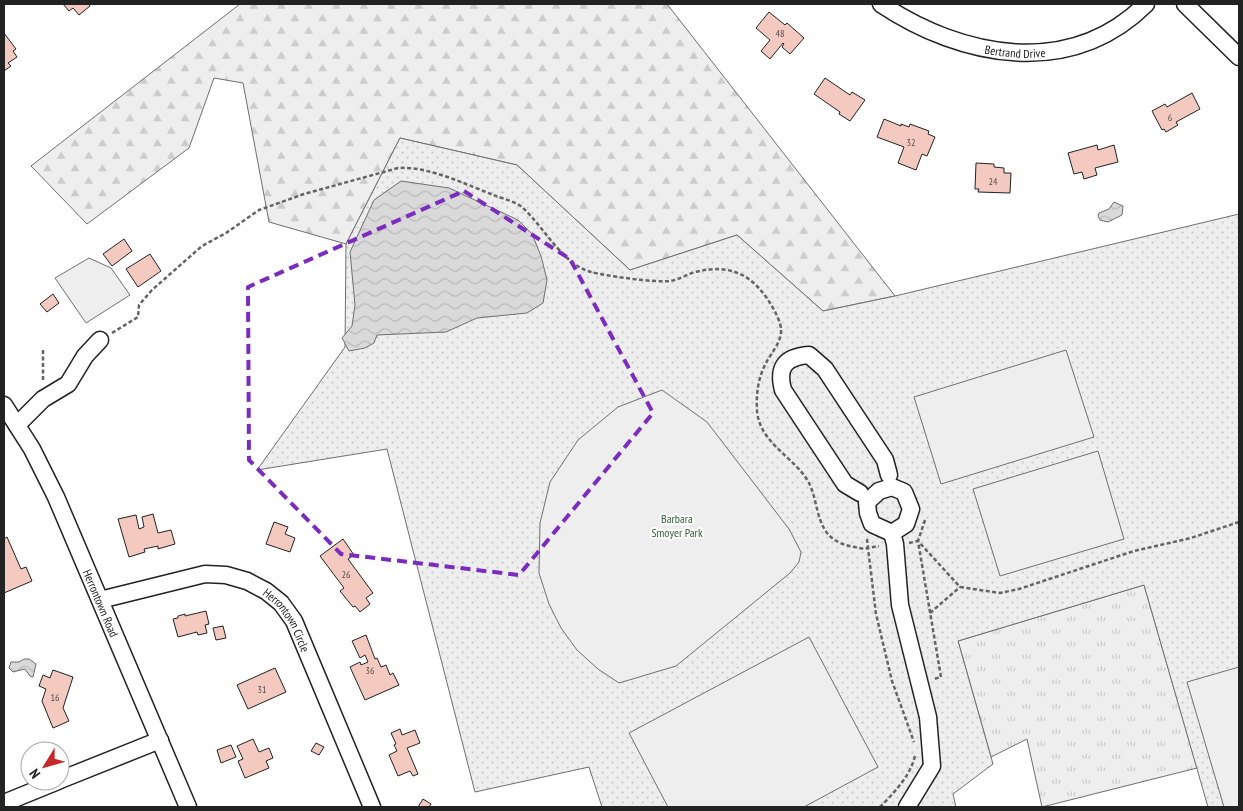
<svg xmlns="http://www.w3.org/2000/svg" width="1243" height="811" viewBox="0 0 1243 811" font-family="'PT Sans Narrow',sans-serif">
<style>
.grass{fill:url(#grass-tufts);stroke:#6f6f6f}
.forest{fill:url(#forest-firs);stroke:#6f6f6f}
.park{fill:url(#park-dots);stroke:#6f6f6f}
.garden{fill:#eee;stroke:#6f6f6f}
.water{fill:url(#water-waves);stroke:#6f6f6f}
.building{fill:#f3c9c0;stroke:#222}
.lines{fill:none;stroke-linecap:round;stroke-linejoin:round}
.minor-casing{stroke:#222;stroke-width:19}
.path{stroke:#646464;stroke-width:2.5;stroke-dasharray:4 2.5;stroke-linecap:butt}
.minor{stroke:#fff;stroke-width:16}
.marked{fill:none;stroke:#7b2cbf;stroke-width:4;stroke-dasharray:10 6;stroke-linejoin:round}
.labels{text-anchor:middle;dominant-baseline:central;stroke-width:4;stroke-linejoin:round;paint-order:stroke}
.number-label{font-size:10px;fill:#564c4a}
.street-label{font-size:12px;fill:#222;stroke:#fff}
.park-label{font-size:12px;fill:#2f5e38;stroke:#fff}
</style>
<defs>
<pattern id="grass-tufts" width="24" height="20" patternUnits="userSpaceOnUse" patternTransform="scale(1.25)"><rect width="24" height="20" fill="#eee"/><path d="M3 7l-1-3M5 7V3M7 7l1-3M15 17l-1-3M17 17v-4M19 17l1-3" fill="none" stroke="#ccc"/></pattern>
<pattern id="forest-firs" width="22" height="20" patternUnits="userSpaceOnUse" patternTransform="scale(1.25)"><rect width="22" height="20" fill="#eee"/><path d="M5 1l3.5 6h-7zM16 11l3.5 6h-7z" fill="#ccc"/></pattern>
<pattern id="park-dots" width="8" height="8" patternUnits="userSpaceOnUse" patternTransform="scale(1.25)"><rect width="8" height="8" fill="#eee"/><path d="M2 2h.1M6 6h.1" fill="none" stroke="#ccc" stroke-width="1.8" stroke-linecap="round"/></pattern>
<pattern id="water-waves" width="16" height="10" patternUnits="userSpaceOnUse" patternTransform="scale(1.25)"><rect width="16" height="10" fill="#d9d9d9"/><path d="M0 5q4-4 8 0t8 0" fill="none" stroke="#bababa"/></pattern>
</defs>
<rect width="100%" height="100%" fill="#fff"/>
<path class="grass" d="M1144,585L1197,768L1042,807L1027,739L991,757L958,641Z"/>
<path class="forest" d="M240,4H667L895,296L823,311L737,235L630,270L517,165L400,138L346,244L269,222L243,83L214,78L189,148L87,224L31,166Z"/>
<path class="park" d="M400,138L517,165L630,270L737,235L823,311L895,296L1239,214V807H1208L1144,585L958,641L993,764L953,794L956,807H602L589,767L475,792L387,449L257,470L345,347L346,244Z"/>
<path class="garden" d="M89,258L111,268L130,295L86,323L55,278Z
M1066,350L1094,437L941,484L914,397Z
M662,390L707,422L789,529L801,552L799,562L790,573L676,666L619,683L598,669L577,650L561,628L549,604L539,573L540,523L550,482L578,440L618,407Z
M1098,451L1124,539L1000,576L973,489Z
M809,637L878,767L804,807H668L629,733Z
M1239,667V807H1224L1187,682Z"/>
<path class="water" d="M401,181L449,188L518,220L532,234L541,256L547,280L543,303L527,313L477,318L446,332L377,335L374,343L365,348L349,351L342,338L352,326L355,305L350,252L374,200Z
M1114,202L1123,206L1122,215L1108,222L1100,220L1098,216L1099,213L1109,209Z
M24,659H29L36,664L33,677L30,676L25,669L13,672L9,668L11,662H19Z"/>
<path class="building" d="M63,4H89L90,6L79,15L73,8L69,11Z
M769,12L785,25L787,23L804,38L790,54L782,47L784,44L783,43L770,59L761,51L770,40L756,28Z
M4,33L16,49L13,51L17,57L8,63L11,66L4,71Z
M825,78L850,95L852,92L865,100L850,121L839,114L840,112L814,94Z
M1192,93L1200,109L1176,122L1178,125L1166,132L1164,129L1162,130L1152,111L1165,104L1167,107Z
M884,119L901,126V124L909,127L910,124L929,131L928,134L935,137L927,156L922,154L916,170L898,163L904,147L877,137Z
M1097,145L1098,150L1114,145L1118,162L1095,168L1097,175L1084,179L1082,172L1074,174L1068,153Z
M976,163L994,164V167L1004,168V173H1011L1010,193L978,192L979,189H975Z
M124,239L132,251L112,266L103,254Z
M150,254L161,271L138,287L126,269Z
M53,294L59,303L47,312L40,304Z
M153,514L158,533L171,530L175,544L158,549V546L144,549L145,552L129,557L118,519L136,515L139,529L144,527L142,517Z
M274,522L288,527L285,534L295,538L290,552L266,544Z
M7,537L21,569L26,567L32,581L4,593V539Z
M343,539L354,555L348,559L373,593L366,598L370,604L360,612L355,606L353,607L340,591L344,588L320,556Z
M206,611L209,624L205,625L207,633L198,635L197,632L178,637L173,619L178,618V616L185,614V616Z
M223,626L226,638L216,640L213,628Z
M366,635L375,659L377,658L381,667L386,665L390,675L393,673L399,685L365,700L350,667L360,662L361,665L368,662L365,655L360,658L352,641Z
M275,668L286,692L248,709L237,685Z
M53,670L73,677L63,708L69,721L53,728L42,701L46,689L39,686L43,675L50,678Z
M400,729L402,735L415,730L420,743L407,748L418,774L413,776L410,771L398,776L389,755L397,751L394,745L396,744L391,733Z
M253,739L259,752L269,748L273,758L266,761L269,768L245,778L238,761L243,759L237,746Z
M316,743L324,747L319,755L311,751Z
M231,745L236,757L221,763L217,750Z
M423,799L431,804L429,807H418Z"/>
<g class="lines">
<defs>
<g id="minor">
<path id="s1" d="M881,4C962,58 1070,79 1146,4"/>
<path d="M1185,4L1239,57"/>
<path id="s2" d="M4,405L32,449L56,497L188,807"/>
<path d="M17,425L43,399L68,384L85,356L100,340"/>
<path d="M892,487L904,492L911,509L906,524L892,533L872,524L868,513L867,502L879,491Z"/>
<path d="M860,493L845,484L783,390C777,367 785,357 809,355L825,369L885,460L889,475"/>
<path d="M892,533L895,544L900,605L928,717L932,766L907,807"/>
<path id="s3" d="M100,600L205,574L226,575L247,581L266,591L281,603L294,621L372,807"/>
<path d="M60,780L160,740"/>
<path d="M4,803L58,781"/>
</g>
</defs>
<use href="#minor" class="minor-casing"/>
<path class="path" d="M112,333L138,317L139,305L152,290L202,246L226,233L259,210L304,194L398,168C429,166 467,185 496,196C504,199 517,202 523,208C544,227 563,265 591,272C607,276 656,283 670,281C679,280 687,274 695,272C732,263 754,275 773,308C776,313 781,324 781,329C782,342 771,353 766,363C758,378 756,394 757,411C760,444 795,457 809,483C817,499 816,518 827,533C837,545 850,546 864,549L868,548L876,614L892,681L914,742
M43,350V382
M925,520L918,541L941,677L934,679
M867,539L868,548L879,546
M909,543L918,541L960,587L1000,593L1019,589L1134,551L1191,538L1239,522
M930,613L960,587
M880,807C893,794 912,774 915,755"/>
<use href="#minor" class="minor"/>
</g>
<path class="marked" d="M464,191L570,259L653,413L519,575L341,554L249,460L248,287Z"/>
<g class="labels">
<g class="number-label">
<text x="780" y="33">48</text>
<text x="1170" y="117">6</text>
<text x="911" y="142">32</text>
<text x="993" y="181">24</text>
<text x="346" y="574">26</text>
<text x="370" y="670">36</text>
<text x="262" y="689">31</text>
<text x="55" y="697">16</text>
</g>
<g class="street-label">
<text stroke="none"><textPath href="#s1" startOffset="144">Bertrand Drive</textPath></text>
<text stroke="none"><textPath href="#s2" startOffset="221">Herrontown Road</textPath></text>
<text stroke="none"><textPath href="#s3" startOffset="209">Herrontown Circle</textPath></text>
</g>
<g class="park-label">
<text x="677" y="518">Barbara<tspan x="677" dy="14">Smoyer Park</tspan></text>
</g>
</g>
<rect width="1243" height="811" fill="none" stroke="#222222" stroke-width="10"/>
<g transform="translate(45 766) rotate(233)"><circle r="24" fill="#ffffff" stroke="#a7a7a7"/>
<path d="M0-4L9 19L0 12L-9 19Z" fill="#c62828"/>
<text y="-8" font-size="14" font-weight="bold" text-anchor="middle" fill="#222222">N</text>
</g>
</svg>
